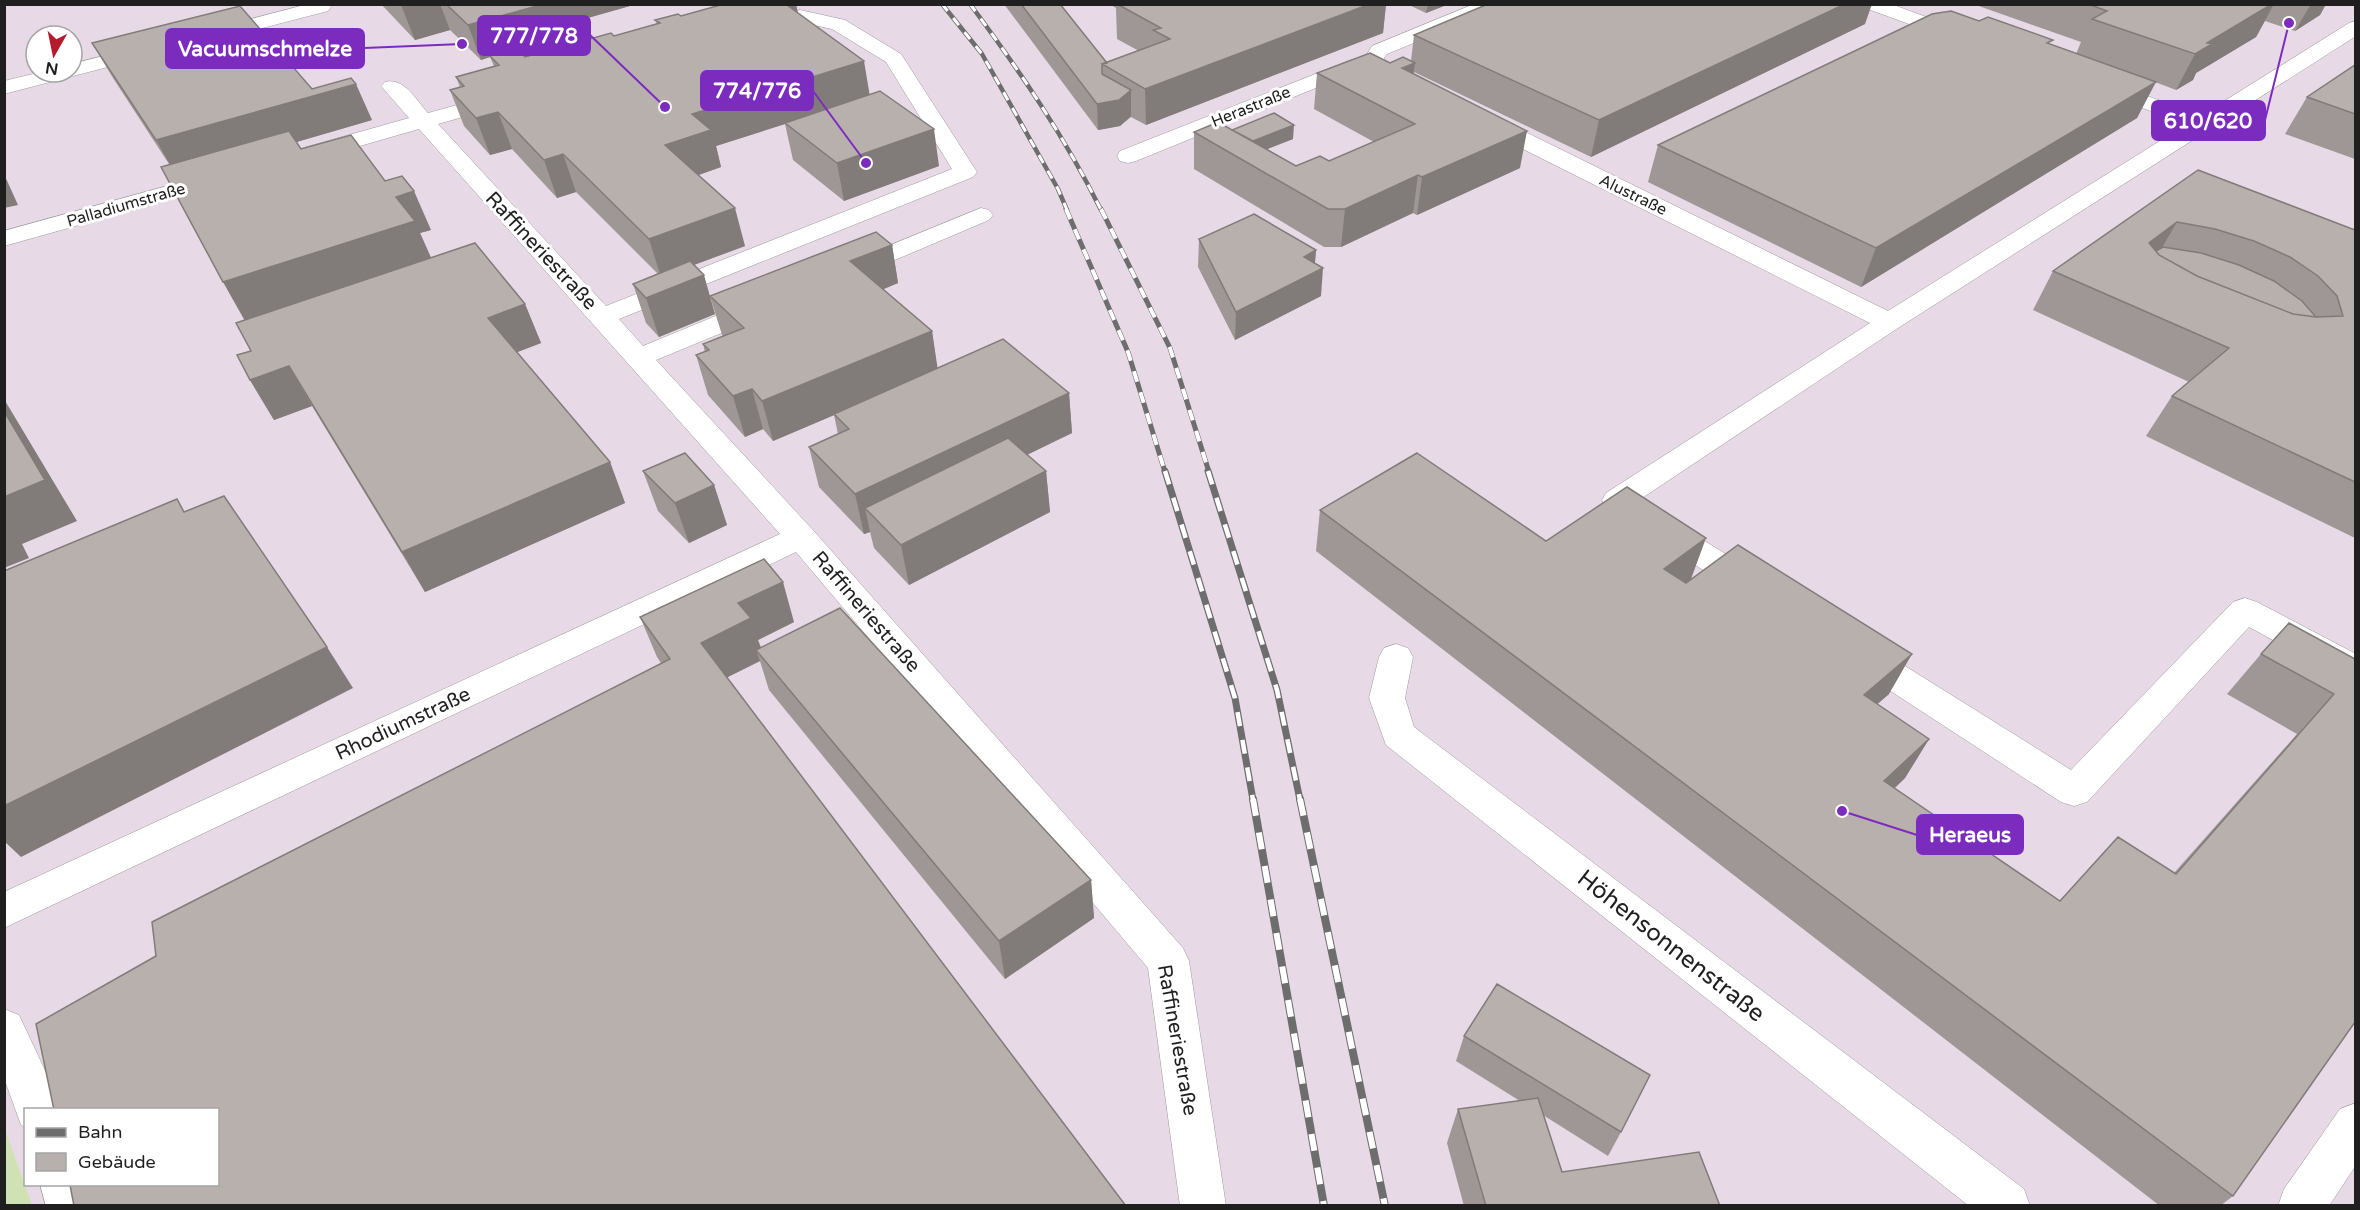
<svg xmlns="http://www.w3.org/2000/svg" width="2360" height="1210" viewBox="0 0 2360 1210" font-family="'Varela Round',sans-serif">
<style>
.industrial{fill:#e7d9e6;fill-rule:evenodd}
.grass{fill:#d0e2b3}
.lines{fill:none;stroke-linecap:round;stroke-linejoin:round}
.service-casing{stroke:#9c9c9c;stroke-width:1}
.service{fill:#fff;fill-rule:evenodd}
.rail-far3-casing{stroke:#6d6d6d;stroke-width:4.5}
.rail-far2-casing{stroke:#6d6d6d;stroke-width:5}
.rail-far1-casing{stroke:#6d6d6d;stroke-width:7}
.rail-casing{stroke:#6d6d6d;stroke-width:8}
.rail-far3{stroke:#fff;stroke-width:3;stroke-dasharray:9;stroke-linecap:butt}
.rail-far2{stroke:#fff;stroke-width:4;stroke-dasharray:11;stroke-linecap:butt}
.rail-far1{stroke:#fff;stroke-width:4.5;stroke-dasharray:14;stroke-linecap:butt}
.rail{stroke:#fff;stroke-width:6;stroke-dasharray:17;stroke-linecap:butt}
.wall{fill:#9e9795}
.shaded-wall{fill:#817b79}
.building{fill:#b8b0ad;stroke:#817b79;stroke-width:1.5;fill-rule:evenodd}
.labels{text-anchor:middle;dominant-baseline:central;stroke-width:6;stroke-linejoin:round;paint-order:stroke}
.far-street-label{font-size:16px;fill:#1f1f1f;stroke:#fff}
.street-label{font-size:20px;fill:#1f1f1f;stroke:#fff}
.near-street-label{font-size:24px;fill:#1f1f1f;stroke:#fff}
.leader{fill:none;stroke:#7b2cbf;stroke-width:2}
.callout-dot{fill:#7b2cbf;stroke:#fff;stroke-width:2}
.callout{fill:#7b2cbf;stroke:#7b2cbf;stroke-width:2}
.callout-label{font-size:21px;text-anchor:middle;font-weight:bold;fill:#fff}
</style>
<rect width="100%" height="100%" fill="#efebe7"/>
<path class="industrial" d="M5,5H2355V1205L32,1206L5,1129ZM36,36H72V72H36ZM26,1110H218V1184H26Z"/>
<path class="grass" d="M5,1129L32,1205H5Z"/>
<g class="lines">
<defs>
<path id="service" d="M308,4H329L331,7L328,11L212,41L205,39L202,35L205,31Z
M1474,4H1501L1499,8L1387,54L1384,58L1386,62L1413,78L1416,82L1413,86C1399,90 1375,77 1367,65L1365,68L1136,161L1128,163L1120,161L1117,156L1120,151L1351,60L1364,59L1372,46Z
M1863,4H1891L1967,32L1970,36L1967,40H1953L1865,8Z
M800,10L845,20L901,54L977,172L973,177L619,319L643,346L752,301L761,299L770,301L774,307L770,313L656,360L812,529L1183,948L1189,961L1226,1206H1180L1148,968L796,552L4,928V892L780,534L419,129L311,160L303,158L300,153L303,148L409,118L381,86L385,82C404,77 416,100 428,113L501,93L509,94L512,99L509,104L438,124L606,306L952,169L886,62L832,29L800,22L758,32L751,30L748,26L751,22Z
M2356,21V36L1898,328L1639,500L1764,578L1768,586L1764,594L1752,598L1740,594L1606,507L1602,500L1606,493L1870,323L1477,126L1474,121L1477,116L1485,114L1493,116L1888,311L2187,124L2095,91L2091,87L2095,83L2102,81L2109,83L2202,115L2349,23Z
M147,45L154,47L157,51L154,55L4,94V81L41,72H72V64Z
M218,172L226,174L230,179L226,184L4,246V231Z
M981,208L989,210L993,215L989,220L862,274L853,277L844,274L840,269L844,264Z
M2245,598L2257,602L2356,654V683L2344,679L2249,627L2087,802L2074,806L2061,802L1849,664L1844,655L1849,646L1861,642L1873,646L2071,770L2233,602Z
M1396,644L1408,648L1413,657L1405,698L1414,727L2024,1189L2030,1206H1969L1386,745L1369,698L1379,657L1384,648Z
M4,1009L19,1015L49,1079L59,1110H26V1127L21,1125L4,1078Z
M2356,1103V1165L2329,1206H2278L2284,1189L2340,1109Z
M40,1184H86L93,1206H46Z"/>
</defs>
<use href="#service" class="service-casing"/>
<use href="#service" class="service"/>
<defs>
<path id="rail-far3" d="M942,4L982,54L1058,189L1067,210
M970,4C1019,70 1065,137 1101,210"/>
<path id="rail-far2" d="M1066,209L1128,352L1165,472
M1101,209L1170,348L1209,472"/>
<path id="rail-far1" d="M1165,471L1235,698L1253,800
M1208,471L1277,690L1300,800"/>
<path id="rail" d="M1253,799L1324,1206
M1300,799L1385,1206"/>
</defs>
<use href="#rail-far3" class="rail-far3-casing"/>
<use href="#rail-far2" class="rail-far2-casing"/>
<use href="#rail-far1" class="rail-far1-casing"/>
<use href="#rail" class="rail-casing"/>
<use href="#rail-far3" class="rail-far3"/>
<use href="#rail-far2" class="rail-far2"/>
<use href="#rail-far1" class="rail-far1"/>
<use href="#rail" class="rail"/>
</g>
<path class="wall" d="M381,4H637L584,19L587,30L518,50L525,57L614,36L657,24L655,20L681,16L724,4H796L798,13L869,95L939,166L844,201L793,160L785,124L716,146L721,167L698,175L745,246L694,265L715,314L659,337L646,323L633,284L658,274L576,192L557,198L512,149L490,155L464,126L450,90L460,87L456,77L494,66L490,57L481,60L450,30L415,40Z
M1004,4H1060L1107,63L1139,51L1117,39L1116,8L1110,4H1386L1383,33L1146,125L1131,117L1120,126L1098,130Z
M1407,4H1449L1426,13Z
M1973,4H2326L2320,15L2295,31L2265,21L2256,37L2196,73L2193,80L2176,90L2155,82L2137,118L1861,287L1648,182L1658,145L1979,21L2076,54L2081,42Z
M1865,24L1591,157L1414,72L1413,74L1520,168L1417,215L1413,213L1341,247H1324L1194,169V132L1232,130L1293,139L1267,149L1296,166L1329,161L1374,142L1314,109L1317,73L1390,63L1411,61L1414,35Z
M92,43L312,89L372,120L296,142L301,149L385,181L431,230L420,233L431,258L525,304L541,343L517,352L610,462L625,503L425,592L312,406L274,420L250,380L251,351L245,320L169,164L113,78Z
M2355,65V159L2285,134L2307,97Z
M2198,170L2355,230V538L2146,436L2172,396L2189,382L2033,310L2053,271Z
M1199,239L1316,250L1315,263L1321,296L1235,340L1198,267Z
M892,245L898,283L883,289L932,331L937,368L1069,393L1072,433L1027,455L1046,471L1050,512L909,585L874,548L870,532L864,534L819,487L809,447L838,434L834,415L773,441L763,429L745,437L708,395L696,355L705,352L703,344L723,336L722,335L710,296Z
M643,471L714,485L727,525L689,543L658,511Z
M1320,510L1546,541L1691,579L1889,694L1877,704L1929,739L1905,778L1895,788L2060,901L2174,873L2297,734L2227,694L2261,654L2355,659L2233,1196L2220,1206H2160L1316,551Z
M640,617L794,622L758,640L761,647L1091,880L1094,918L1005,979L769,690L760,661L156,956L661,663L657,657Z
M1464,1036L1621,1132L1608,1156L1543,1115L1562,1172L1720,1206H1464L1447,1143L1458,1109L1520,1101L1456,1061Z"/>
<path class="shaded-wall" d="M404,4H440L450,30L415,40L401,5Z
M544,4H637L584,19L587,30L491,57L490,56V57L481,60L468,25Z
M790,4H796L802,37L787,5Z
M1370,4H1386L1383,33L1146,125L1145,89Z
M1428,4H1449L1426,13Z
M1845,4H1872L1865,24L1591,157L1599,120Z
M2272,4H2274L2256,37L2196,73L2193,80L2176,90L2195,54L2207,43Z
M2311,4H2326L2320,15L2295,31Z
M864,61L870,97L716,146L721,167L676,183L665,145L692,114Z
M1415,63L1410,99L1402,68Z
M2156,82L2137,118L1861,287L1876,248Z
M356,84L372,120L177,177L156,140Z
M1131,90V116L1120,126L1098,130L1097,104Z
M498,112L512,149L490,155L476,118Z
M1294,125L1293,139L1242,159L1240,146Z
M934,129L939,166L844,201L837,163Z
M1527,131L1520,168L1417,215L1422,177Z
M563,154L576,192L557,198L544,160Z
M4,174L18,205L4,208Z
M1418,175L1413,213L1341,247L1345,209Z
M414,191L431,230L420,233L432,260L245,321L223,282L396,197Z
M735,208L745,246L661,277L649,239Z
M2177,222L2154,261L2149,243Z
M892,245L898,283L858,300L850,261Z
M1316,250L1314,273L1323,268L1321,296L1235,340L1236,312L1304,257Z
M704,275L715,314L659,337L646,298Z
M525,304L541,343L505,357L488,318Z
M932,331L938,371L773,441L762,401Z
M289,366L312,406L274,420L250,380Z
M752,389L763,429L745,437L733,396Z
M1069,393L1072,433L882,525L865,508L870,532L864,534L855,494Z
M4,399L77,521L22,544L29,558L4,568Z
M610,462L625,503L425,592L402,552Z
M1046,471L1050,512L909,585L901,545Z
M714,485L727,525L689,543L675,503Z
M1706,538L1691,579L1649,609L1664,569Z
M783,582L794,622L758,640L764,659L756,650L760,661L716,683L701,643L738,603Z
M327,647L353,688L21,857L4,841V806Z
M1912,654L1889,694L1842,735L1864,695Z
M1929,739L1905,778L1860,820L1884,781Z
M1091,880L1094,918L1005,979L999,941Z"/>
<path class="building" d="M446,4H544L468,25Z
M724,4H790L787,5L864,61L692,114L711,130L665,145L735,208L649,239L563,154L544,160L498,112L476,118L450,90L464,86L456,77L499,65L490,56L516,48L525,57L611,33L614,36L660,23L655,20L678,14L681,16Z
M1021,4H1060L1107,63L1102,64V74L1131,90L1119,100L1097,104Z
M1117,4H1370L1145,89L1102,64L1170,39L1153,30L1161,28Z
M1488,4H1845L1599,120L1414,35Z
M2088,4H2272L2207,43L2212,44L2195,54L2092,19L2107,11Z
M240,6L312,89L351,78L356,84L156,140L92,43Z
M1951,11L1979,21L1988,17L2053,40L2047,43L2156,82L1876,248L1658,145L1932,14Z
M1370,53L1390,63L1403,57L1415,63L1402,68L1527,131L1422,177L1418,175L1345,209H1328L1194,132L1218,122L1296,166L1320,156L1329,161L1415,124L1317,73Z
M2355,65V114L2307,97Z
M880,91L934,129L837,163L785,123Z
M1274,113L1294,125L1253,141L1232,130Z
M289,131L301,149L351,135L385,181L402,176L414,191L396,197L415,221L223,282L161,167Z
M2198,170L2355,230V482L2172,396L2229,348L2053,271ZM2177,222L2215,229L2254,241L2290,257L2318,276L2337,296L2343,316L2316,317L2293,314L2197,276L2159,255L2149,243Z
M1254,214L1316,250L1304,257L1323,268L1236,312L1199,239Z
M876,232L892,245L850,261L932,331L762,401L752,389L733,396L696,355L709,350L703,344L744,328L710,296Z
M475,243L525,304L488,318L610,462L402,552L289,366L250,380L237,355L251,351L236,323Z
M2163,247L2201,253L2239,265L2274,281L2302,301L2316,317L2293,314L2197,276L2159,255L2156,251Z
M690,261L704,275L646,298L633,284Z
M1003,339L1069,393L855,494L809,447L849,429L834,414Z
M4,411L45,480L4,497Z
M1008,438L1046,471L901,545L865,508Z
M685,453L714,485L675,503L643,471Z
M1417,453L1546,541L1627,487L1706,538L1664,569L1686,583L1738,545L1912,654L1864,695L1929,739L1884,781L2060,901L2118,837L2176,874L2334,694L2261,654L2289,623L2355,659V1022L2233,1196L1320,510Z
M224,496L327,647L4,806V571L177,499L184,512Z
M764,559L783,582L738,603L751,618L701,643L1126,1206H74L70,1185H218V1110H54L36,1024L156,956L152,922L670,659L640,617Z
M840,608L1091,880L999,941L756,650Z
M1497,984L1650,1075L1621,1132L1464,1036Z
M1538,1098L1562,1172L1699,1152L1720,1206H1486L1458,1109Z"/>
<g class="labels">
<g class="far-street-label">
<text transform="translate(1251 107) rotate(-22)">Herastraße</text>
<text transform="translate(1633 195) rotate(26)">Alustraße</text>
<text transform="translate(126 205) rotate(-16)">Palladiumstraße</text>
</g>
<g class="street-label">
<text transform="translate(541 251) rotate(47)">Raffineriestraße</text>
<text transform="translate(866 612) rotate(49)">Raffineriestraße</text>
<text transform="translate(403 724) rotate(-25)">Rhodiumstraße</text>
<text transform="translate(1177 1040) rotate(80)">Raffineriestraße</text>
</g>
<g class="near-street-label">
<text transform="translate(1671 946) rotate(38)">Höhensonnenstraße</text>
</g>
</g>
<path class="leader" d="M665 107L590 35M462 44L364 48M866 163L813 91M2289 23L2265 120M1842 811L1917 835"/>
<g class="callout-dot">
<circle cx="665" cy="107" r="6"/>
<circle cx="462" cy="44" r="6"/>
<circle cx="866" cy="163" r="6"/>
<circle cx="2289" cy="23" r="6"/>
<circle cx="1842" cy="811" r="6"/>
</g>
<g class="callout">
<rect x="478" y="16" width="112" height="39" rx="6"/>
<rect x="166" y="29" width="198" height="39" rx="6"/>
<rect x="701" y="71" width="112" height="39" rx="6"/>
<rect x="2152" y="101" width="113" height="39" rx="6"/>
<rect x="1917" y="815" width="106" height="39" rx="6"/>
</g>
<g class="callout-label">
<text x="534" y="43">777/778</text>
<text x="265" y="56">Vacuumschmelze</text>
<text x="757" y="98">774/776</text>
<text x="2208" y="128">610/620</text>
<text x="1970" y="842">Heraeus</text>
</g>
<rect width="2360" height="1210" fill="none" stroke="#1f1f1f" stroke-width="12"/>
<rect x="24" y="1108" width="195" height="78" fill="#ffffff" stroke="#a5a5a5" stroke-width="1.5"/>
<rect x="36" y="1128" width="30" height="9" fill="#6d6d6d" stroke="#a5a5a5" stroke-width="1.5"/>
<text x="78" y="1138" font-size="18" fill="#1f1f1f">Bahn</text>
<rect x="36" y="1153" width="30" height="18" fill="#b8b0ad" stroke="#a5a5a5" stroke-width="1.5"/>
<text x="78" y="1168" font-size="18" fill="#1f1f1f">Gebäude</text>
<g transform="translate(54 54) rotate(189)"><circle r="28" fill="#ffffff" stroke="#a5a5a5" stroke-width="1.5"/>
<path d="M0-4.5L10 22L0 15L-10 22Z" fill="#b51a2d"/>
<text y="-9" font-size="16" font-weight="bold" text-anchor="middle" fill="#1f1f1f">N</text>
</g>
</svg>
